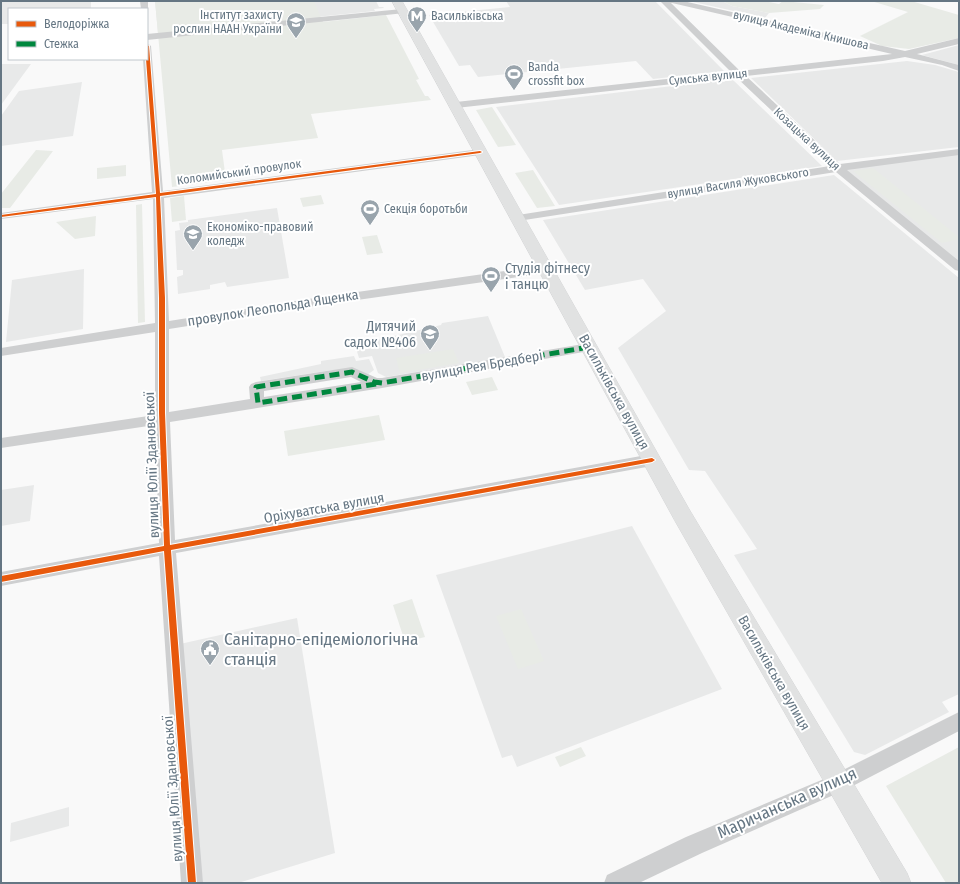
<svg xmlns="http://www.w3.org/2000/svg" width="960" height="884" viewBox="0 0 960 884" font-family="'Fira Sans Condensed',sans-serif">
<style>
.built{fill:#e8e9e9}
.green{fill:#e8ebe6}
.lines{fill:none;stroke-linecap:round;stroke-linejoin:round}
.major-casing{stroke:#d5d6d7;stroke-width:1}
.minor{fill:#cecfd0;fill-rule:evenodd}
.major{fill:#e1e2e2;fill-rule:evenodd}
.quiet{stroke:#00873e;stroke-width:5;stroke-dasharray:10 5;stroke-linecap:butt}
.cycleway-casing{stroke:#fff;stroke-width:2}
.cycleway{fill:#e8590c;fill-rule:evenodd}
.labels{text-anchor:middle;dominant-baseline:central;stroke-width:4;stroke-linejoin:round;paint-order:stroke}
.far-poi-label{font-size:12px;fill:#657683;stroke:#fff;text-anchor:start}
.far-street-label{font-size:12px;fill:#657683;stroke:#fff}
.poi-label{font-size:14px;fill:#657683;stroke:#fff;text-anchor:start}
.street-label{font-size:14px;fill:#657683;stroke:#fff}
.near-poi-label{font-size:17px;fill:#657683;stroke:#fff;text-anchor:start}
.near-street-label{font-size:17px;fill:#657683;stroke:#fff}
</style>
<rect width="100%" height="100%" fill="#f9f9f9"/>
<path class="built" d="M1,1H91V9H9V24H1Z
M155,1H376L379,7H383L384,8L374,9L375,11L158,33Z
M506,1H655L724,71L653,79L636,61L478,77L470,65L459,66L429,15L510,7Z
M689,1H722L732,6L769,13L765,18Z
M959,45V65L922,55Z
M907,61L935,65L959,72V147L837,161L751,78Z
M1,64H31L1,105Z
M732,79L822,166L559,205L496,107Z
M82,82L73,136L1,146V116L19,91Z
M959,154V262L845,169Z
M834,175L959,278V694L942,702L949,712L865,755L854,752L734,555L757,549L705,471L689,470L618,348L666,311L643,279L585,290L543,220Z
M277,208L289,278L227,287L225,282L210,285V289L178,294L177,277L183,275V270H177L175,231L180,230L179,223L188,222V220Z
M84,269L83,329L6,342L12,280Z
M488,316L505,357L386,377L378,373L372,356L359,358L355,345L441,325L442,323Z
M354,356L356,361L369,359L374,370L367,375L359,370H332L261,381L260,377L321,364V361Z
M34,485L30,521L1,526V490Z
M632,526L722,689L517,767L512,755L502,758L436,575Z
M297,618L335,853L238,883H197L180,644Z
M69,807V826L10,842L11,823Z"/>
<path class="green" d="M155,1H314L323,22L386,15L419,79L416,80L425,96H428L431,100L311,114L318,138L222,150L226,180L172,187Z
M722,1H764L779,4L783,1L824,5L820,9L769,13L732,6Z
M871,1H911L959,15V38L909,49L882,46L860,36L908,12Z
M492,107L516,145L498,147L476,110Z
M36,150L53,151L10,208H1V194Z
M126,165V176L97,179V168Z
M873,168L959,237V239L942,243L853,171Z
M533,170L555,206L537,208L515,173Z
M321,195L324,204L303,207L300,198Z
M184,196L186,220L172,222L170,198Z
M142,204L145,322L138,323L136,205Z
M96,216L95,236L75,239L56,222Z
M377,235L383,253L367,255L362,237Z
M453,349L459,363L400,373L396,358Z
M492,377L498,390L472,395L466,382Z
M379,415L385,440L288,456L284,431Z
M412,599L425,637L405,642L393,605Z
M521,609L544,661L518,669L496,616Z
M581,747L586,756L560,767L555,757Z
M959,747V883H946L886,786Z"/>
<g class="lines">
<defs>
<path id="major" d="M392,1H402L689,509L907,873L911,883H882L675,521Z"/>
</defs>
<use href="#major" class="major-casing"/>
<path class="minor" d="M140,1H148V11L147,9H141Z
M660,1H683L905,51L959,38V44L917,54L959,65V71L942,65L905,57L883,61L746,76L840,164L959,149V155L847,170L959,261V271L955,270L836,172L518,221L514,220L512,218L514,216L518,215L830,166L736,77L456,108L451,105L456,102L731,72ZM671,3H672L892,54L740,71Z
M402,9L406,11L405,13L147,40V34Z
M147,43L151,46L163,191L480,149L485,152L480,155L164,198L169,321L315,298L546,265L550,266L552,269L550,272L546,273L315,306L169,329V412L250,399L249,387L251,384L256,382L352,367L377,378H382L589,343L594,344L596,347L594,350L589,351L382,388L170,422L175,540L652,454L657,456L660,460L657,464L652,466L176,553L203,883H181L159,556L1,586V572L159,543L155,425L1,448V438L155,415V332L1,356V348L155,323L153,199L1,219V213L152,192L143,59H147ZM351,377L361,382L264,397V391Z
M959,712V731L845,790L702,853L639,883H604L607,875L686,837L831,776Z"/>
<use href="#major" class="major"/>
<path class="quiet" d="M376,384L258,403L256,387L352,372L374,382L382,383L589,347"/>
<defs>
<path id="cycleway" d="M147,45L149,46L160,193L480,151L482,152L480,153L160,196L165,298V413L170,545L652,458L655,460L652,462L171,550L196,883H188L164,551L1,582V576L164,546L159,413V298L156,197L1,217V215L156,194L146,59H147Z"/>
</defs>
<use href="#cycleway" class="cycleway-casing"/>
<use href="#cycleway" class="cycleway"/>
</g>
<defs>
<symbol id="metro-pin" viewBox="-11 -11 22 30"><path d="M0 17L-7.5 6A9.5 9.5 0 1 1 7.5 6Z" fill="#99a4ac" stroke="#fff"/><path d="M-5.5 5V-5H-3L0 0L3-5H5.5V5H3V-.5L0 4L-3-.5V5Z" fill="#fff"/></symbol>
<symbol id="university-pin" viewBox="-11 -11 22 30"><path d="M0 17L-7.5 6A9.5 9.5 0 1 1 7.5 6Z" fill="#99a4ac" stroke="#fff"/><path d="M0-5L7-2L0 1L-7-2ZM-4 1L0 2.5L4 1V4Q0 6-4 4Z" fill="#fff"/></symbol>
<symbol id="stadium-pin" viewBox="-11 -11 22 30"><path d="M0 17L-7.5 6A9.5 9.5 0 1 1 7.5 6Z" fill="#99a4ac" stroke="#fff"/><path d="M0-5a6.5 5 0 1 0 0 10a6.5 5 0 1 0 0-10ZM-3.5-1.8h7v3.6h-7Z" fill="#fff"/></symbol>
<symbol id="school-pin" viewBox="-11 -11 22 30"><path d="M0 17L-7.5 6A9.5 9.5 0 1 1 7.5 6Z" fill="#99a4ac" stroke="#fff"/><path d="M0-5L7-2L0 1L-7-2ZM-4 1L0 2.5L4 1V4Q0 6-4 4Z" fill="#fff"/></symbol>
<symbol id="civic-pin" viewBox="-11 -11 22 30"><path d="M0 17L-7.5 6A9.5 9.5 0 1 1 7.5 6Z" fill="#99a4ac" stroke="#fff"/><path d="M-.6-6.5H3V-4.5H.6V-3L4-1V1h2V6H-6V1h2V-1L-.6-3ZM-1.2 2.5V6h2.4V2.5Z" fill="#fff"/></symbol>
</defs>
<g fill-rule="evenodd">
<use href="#metro-pin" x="406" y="5" width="22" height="30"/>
<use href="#university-pin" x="285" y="11" width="22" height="30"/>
<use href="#stadium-pin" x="503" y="63" width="22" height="30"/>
<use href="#stadium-pin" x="359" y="198" width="22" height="30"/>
<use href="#university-pin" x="182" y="223" width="22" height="30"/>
<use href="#stadium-pin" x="480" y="265" width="22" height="30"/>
<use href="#school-pin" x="419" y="323" width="22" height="30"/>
<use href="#civic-pin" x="199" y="638" width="22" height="30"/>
</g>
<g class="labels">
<g class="far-poi-label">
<text x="282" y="15" text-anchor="end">Інститут захисту<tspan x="282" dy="14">рослин НААН України</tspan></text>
<text x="431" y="16">Васильківська</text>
<text x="528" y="67">Banda<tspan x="528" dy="14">crossfit box</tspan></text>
<text x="384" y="209">Секція боротьби</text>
<text x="207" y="227">Економіко-правовий<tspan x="207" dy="14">коледж</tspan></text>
</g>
<g class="far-street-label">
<text transform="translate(801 30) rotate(13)">вулиця Академіка Книшова</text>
<text transform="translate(708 77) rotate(-6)">Сумська вулиця</text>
<text transform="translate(807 139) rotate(43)">Козацька вулиця</text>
<text transform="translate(239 172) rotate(-8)">Коломийський провулок</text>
<text transform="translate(738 183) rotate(-9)">вулиця Василя Жуковського</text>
</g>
<g class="poi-label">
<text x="505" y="268">Студія фітнесу<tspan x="505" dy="16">і танцю</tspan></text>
<text x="416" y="326" text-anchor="end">Дитячий<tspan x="416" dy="16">садок №406</tspan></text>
</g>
<g class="street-label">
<text transform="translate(273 308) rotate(-9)">провулок Леопольда Ященка</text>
<text transform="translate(482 366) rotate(-10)">вулиця Рея Бредбері</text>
<text transform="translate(614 392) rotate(61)">Васильківська вулиця</text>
<text transform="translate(152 465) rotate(-92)">вулиця Юлії Здановської</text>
<text transform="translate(324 508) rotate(-10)">Оріхуватська вулиця</text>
<text transform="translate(774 673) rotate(60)">Васильківська вулиця</text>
<text transform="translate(173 789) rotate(-94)">вулиця Юлії Здановської</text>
</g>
<g class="near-poi-label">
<text x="224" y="639">Санітарно-епідеміологічна<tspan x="224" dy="20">станція</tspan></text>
</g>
<g class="near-street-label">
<text transform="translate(787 803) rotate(-24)">Маричанська вулиця</text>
</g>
</g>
<rect width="960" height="884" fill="none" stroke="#657683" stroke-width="4"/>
<rect x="8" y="8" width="140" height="52" fill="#ffffff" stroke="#c1c8cd"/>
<rect x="16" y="21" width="20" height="6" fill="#e8590c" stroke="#c1c8cd"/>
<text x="44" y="28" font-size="12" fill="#657683">Велодоріжка</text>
<rect x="16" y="41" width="20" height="6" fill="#00873e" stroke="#c1c8cd"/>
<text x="44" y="48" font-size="12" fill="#657683">Стежка</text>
</svg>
